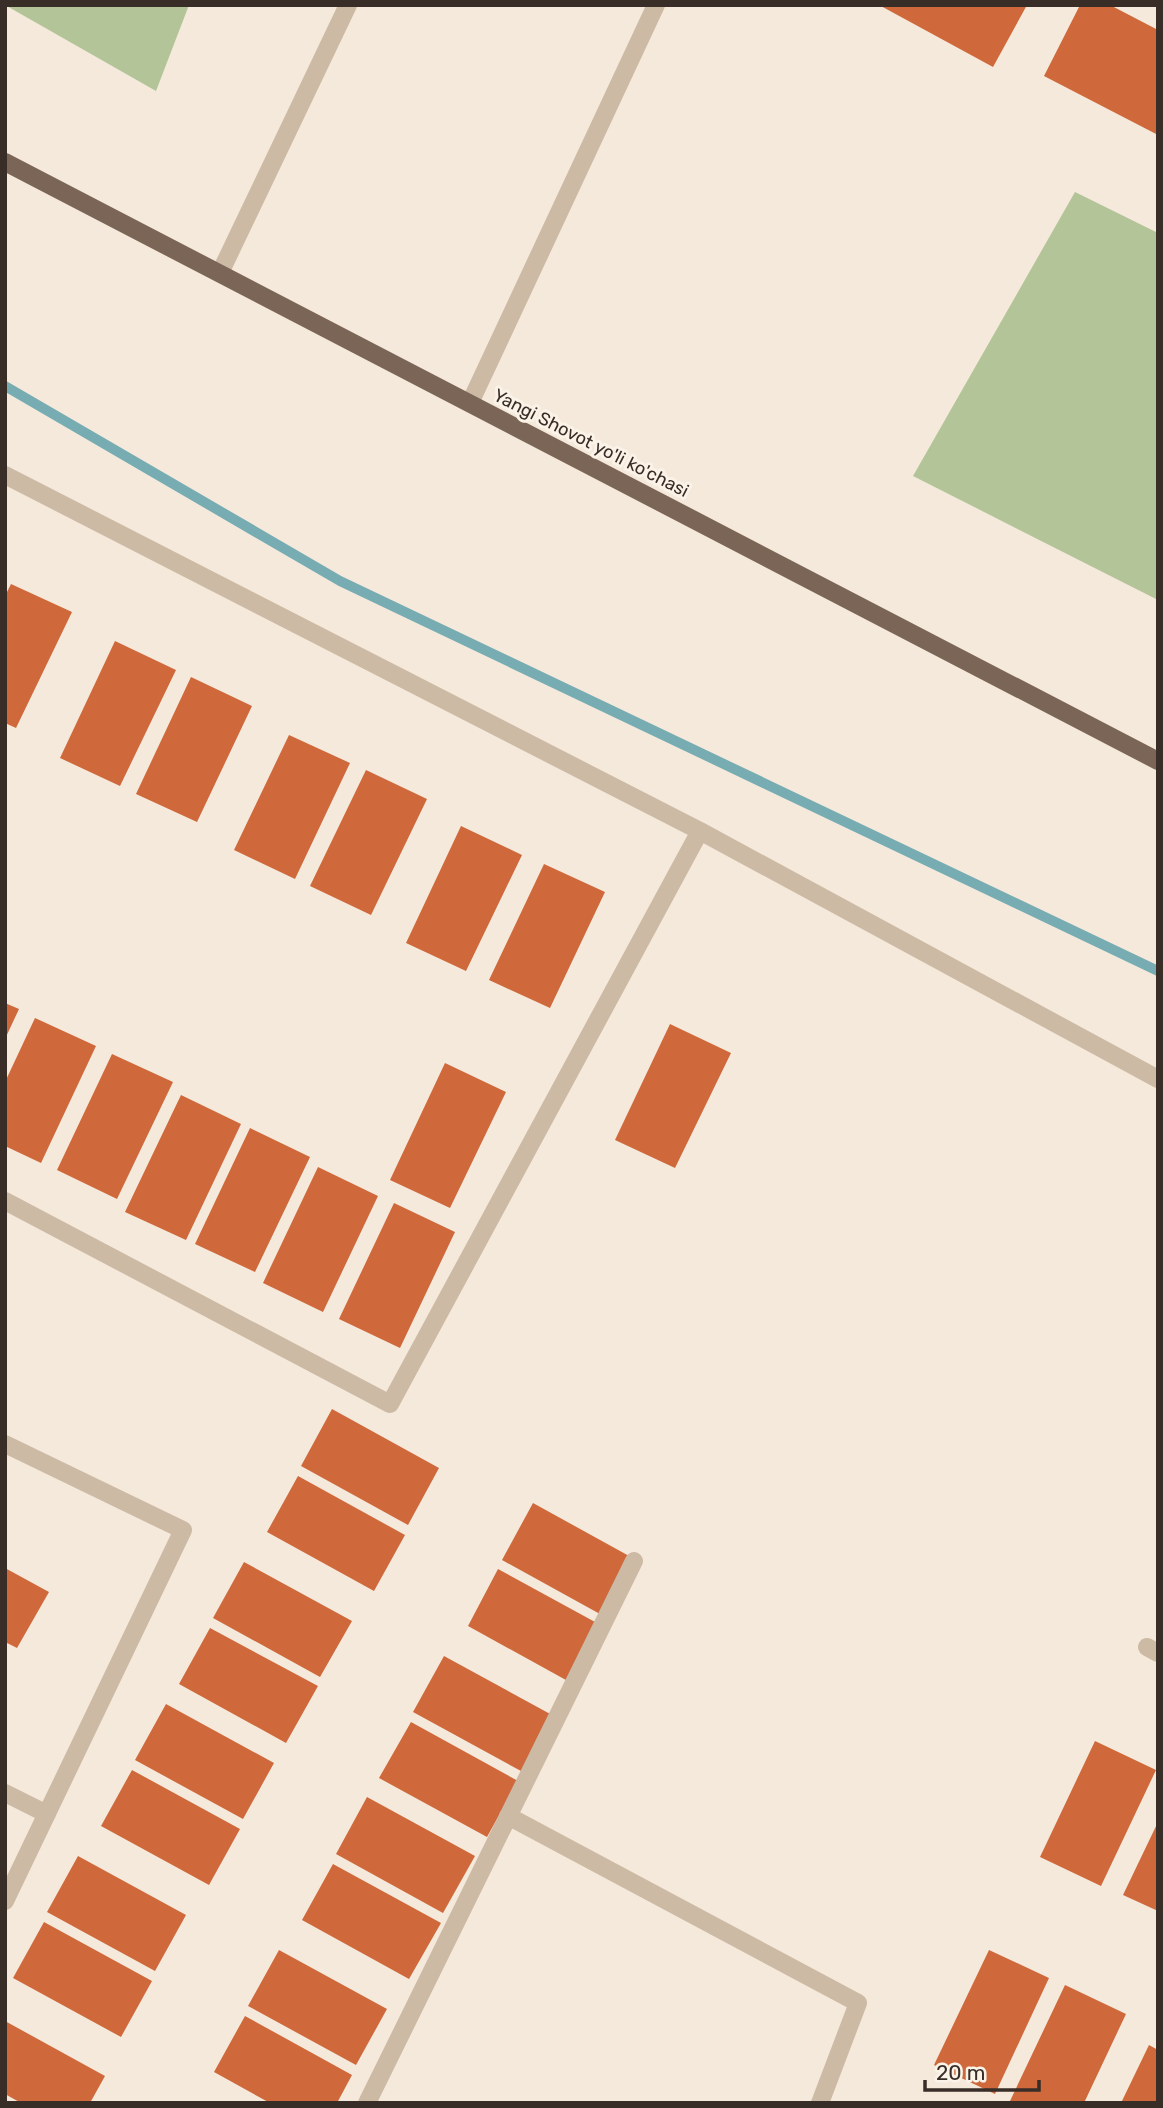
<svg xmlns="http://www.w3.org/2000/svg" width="1163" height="2108" viewBox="0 0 1163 2108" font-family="Rubik,sans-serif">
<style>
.green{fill:#b3c499}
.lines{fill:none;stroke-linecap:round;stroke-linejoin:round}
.stream{stroke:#77acb3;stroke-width:10}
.building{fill:#cf693c}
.minor{stroke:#cdbaa5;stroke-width:18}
.major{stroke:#7b6557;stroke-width:18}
.labels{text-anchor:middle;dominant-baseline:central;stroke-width:6;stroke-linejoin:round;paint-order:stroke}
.street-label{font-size:18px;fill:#382d27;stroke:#fbf3e7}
</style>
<rect width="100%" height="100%" fill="#f4e9da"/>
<path class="green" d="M5,5H189L156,91Z
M1075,192L1158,233V600L913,476Z"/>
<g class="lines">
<path class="stream" d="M5,386L340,581L1158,971"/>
</g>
<path class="building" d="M879,5H1027L993,67Z
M1080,5H1110L1158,30V135L1044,76Z
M11,584L72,612L16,728L5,723V596Z
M115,641L176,670L120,786L60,758Z
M191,677L252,706L197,822L136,794Z
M289,735L350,763L295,879L234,850Z
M366,770L427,799L371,915L310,886Z
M461,826L522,855L466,971L406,943Z
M544,864L605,892L550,1008L489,980Z
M5,1003L19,1009L5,1039Z
M35,1018L96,1046L41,1163L5,1146V1082Z
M670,1024L731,1053L675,1168L615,1140Z
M112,1054L173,1082L117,1199L57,1170Z
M445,1063L506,1092L450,1208L390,1180Z
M181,1095L241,1124L186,1240L125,1212Z
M250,1128L310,1157L255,1272L195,1244Z
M318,1167L378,1196L323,1312L263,1283Z
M394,1203L455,1232L400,1348L339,1319Z
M332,1409L439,1468L408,1525L301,1466Z
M298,1476L405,1535L374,1591L267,1532Z
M533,1503L640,1562L609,1619L502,1560Z
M244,1562L352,1621L320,1677L213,1618Z
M5,1568L49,1592L17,1648L5,1642Z
M498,1569L606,1628L575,1685L468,1626Z
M210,1628L318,1686L286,1743L179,1684Z
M444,1656L552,1715L521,1771L413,1712Z
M166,1704L274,1763L243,1819L135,1760Z
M411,1722L518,1781L487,1837L379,1778Z
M1095,1741L1156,1770L1101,1886L1040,1857Z
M132,1770L240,1829L209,1885L101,1826Z
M367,1797L475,1856L443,1913L336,1854Z
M1158,1822V1911L1123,1895Z
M78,1856L186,1915L155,1971L47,1912Z
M333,1864L441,1923L409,1979L302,1920Z
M44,1922L152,1981L121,2037L13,1978Z
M279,1950L387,2009L356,2065L248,2006Z
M989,1950L1049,1978L995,2094L934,2065Z
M1065,1985L1126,2014L1084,2103H1014L1010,2101Z
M245,2016L352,2075L337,2103H270L214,2072Z
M5,2021L105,2076L90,2103H21L5,2094Z
M1149,2045L1158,2050V2103H1121Z"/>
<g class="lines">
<path class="minor" d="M220,273L348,5
M470,403L656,5
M5,475L700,831L1158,1079
M5,1201L390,1404L700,831
M5,1444L183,1530L5,1901
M1147,1647L1158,1653
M5,1793L47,1814
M508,1816L858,2003L820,2103
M367,2103L634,1561"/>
<path class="major" d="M5,162L1158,761"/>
</g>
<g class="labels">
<g class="street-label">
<text transform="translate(591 443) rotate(27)">Yangi Shovot yo'li ko'chasi</text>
</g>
</g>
<rect width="1163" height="2108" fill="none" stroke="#382d27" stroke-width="14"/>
<path d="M925 2080v10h114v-10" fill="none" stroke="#382d27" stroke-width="3.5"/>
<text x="936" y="2080" font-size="21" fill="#382d27" stroke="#fbf3e7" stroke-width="5" paint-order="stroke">20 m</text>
</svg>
